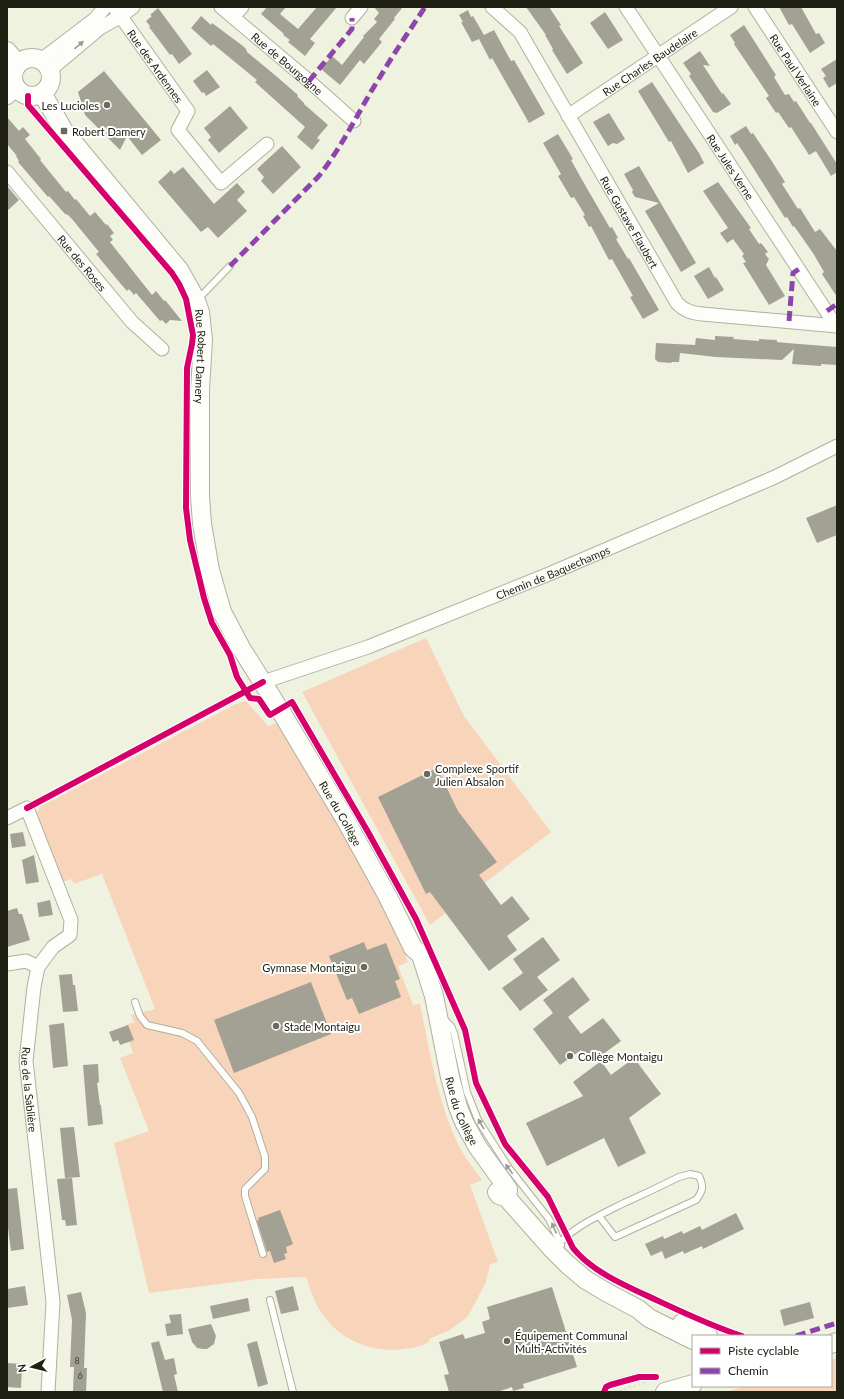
<svg xmlns="http://www.w3.org/2000/svg" width="844" height="1399" viewBox="0 0 844 1399" font-family="Lato,sans-serif">
<style>
.green{fill:#f8d4ba}
.building{fill:#a3a194}
.lines{fill:none;stroke-linecap:round;stroke-linejoin:round}
.lane-casing{stroke:#afb0a2;stroke-width:8}
.street-casing{stroke:#afb0a2;stroke-width:15}
.secondary-casing{stroke:#afb0a2;stroke-width:20}
.path{stroke:#e2e2dd;stroke-width:2;stroke-dasharray:3 2;stroke-linecap:butt}
.lane{stroke:#fdfdfa;stroke-width:6}
.street{stroke:#fdfdfa;stroke-width:13}
.secondary{stroke:#fdfdfa;stroke-width:18}
.quiet{stroke:#8e44ad;stroke-width:5;stroke-dasharray:10 5;stroke-linecap:butt}
.cycleway-casing{stroke:#fff;stroke-width:8}
.cycleway{stroke:#d6006c;stroke-width:6}
.oneway{fill:#9a9a93}
.poi-dot{fill:#696a5c;stroke:#fff;stroke-width:1.5}
.labels{text-anchor:middle;dominant-baseline:central;stroke-width:4;stroke-linejoin:round;paint-order:stroke}
.number-label{font-size:9px;fill:#414135}
.street-label{font-size:11px;fill:#202115;stroke:#fff}
.poi-label{font-size:11px;fill:#202115;stroke:#fff;text-anchor:start}
</style>
<rect width="100%" height="100%" fill="#f0f2e0"/>
<path class="green" d="M426,638L464,716L551,832L430,925L302,692Z
M246,701L268,726L280,722C325,800 376,877 408,962L398,966L413,1005L420,1004C430,1052 437,1100 458,1144C464,1157 474,1168 482,1180L470,1185L498,1262L489,1265V1270L485,1284L468,1316L450,1330L429,1339V1342C417,1348 406,1349 393,1350C363,1350 334,1335 319,1309C313,1299 310,1287 306,1277L257,1279L149,1293L114,1143L149,1131L120,1058L133,1053L129,1042L126,1025L134,1022L131,1015L155,1009L102,874L74,884L71,879L62,882L36,814L40,807L232,706L241,702Z
M837,1358V1392H725L748,1386H831V1360Z"/>
<path class="building" d="M267,7H286L280,14L298,29L317,7H337L310,39L315,43L305,56L288,42L290,40L283,35L284,34L261,14Z
M374,7H403L394,18L395,19L379,39L382,42L364,64L360,60L340,85L321,69L332,56L342,65L364,37L363,36L377,22L374,19L379,13Z
M526,7H549L561,25L559,26L583,63L567,74L552,50L553,49L545,35H546Z
M779,7H801L816,34L819,33L825,43L810,53L792,24L789,25Z
M158,8L192,54L179,64L172,54L170,55L149,27L150,26L146,21L152,16L150,15Z
M468,10L471,17L473,16L484,35L494,30L511,61L514,60L545,114L529,123L492,58L490,60L479,39L472,42L461,22H463L459,15Z
M605,12L623,40L608,49L590,23Z
M201,16L211,25L212,23L243,46L246,49L247,52L276,76L298,95L297,96L304,103V104L328,125L317,138L320,140L312,150L297,137L305,127L255,82L257,80L213,44L211,46L191,28Z
M744,25L776,75L774,77L785,95L789,94L794,102L796,101L810,123H811L837,164V172L831,176L816,151L809,155L791,127L789,128L778,112L776,113L766,98L769,96L734,44L735,43L730,35Z
M700,51L710,66L703,65L722,94L723,93L731,104L717,113L713,112L689,76L691,74L683,63Z
M837,59V83L829,88L823,78L826,76L821,69Z
M207,70L220,87L206,96L204,92L202,93L193,81Z
M104,71L161,140L142,155L127,136L120,150L85,115L78,92Z
M652,82L699,153L704,163L688,173L671,141L669,142L638,91Z
M230,106L248,128L219,153L208,140L211,137L204,128Z
M609,113L625,139L617,144L613,143L608,146L593,122Z
M7,117L19,131L23,127L30,135L25,139L41,159L40,160L66,192L68,191L75,200L76,199L90,216L95,212L106,225L107,224L114,233L110,236L113,240L110,242L152,295L156,291L164,301L165,300L182,321L170,320L166,324L162,320L160,321L136,293L134,295L129,289L127,291L120,283L96,254L99,252L72,219L68,215L65,214L49,196L48,197L18,162L19,161L16,156H17L7,144Z
M746,126L751,134L753,133L771,160L785,182L782,184L798,209L800,208L815,232L820,229L837,251V297L822,274L824,272L813,253L794,226L793,227L787,217L785,218L745,155L737,143L735,145L730,136Z
M558,134L573,159L571,160L581,178L610,228L612,227L618,238L616,239L628,259L629,258L659,310L643,319L630,297L633,296L612,259L609,260L591,226L589,227L583,216L585,215L574,197L571,198L558,176L561,174L543,143Z
M282,146L301,167L273,194L261,181L264,177L257,169Z
M639,166L696,263L681,272L645,211L659,203L635,197L632,192L633,190L624,174Z
M183,167L214,204L237,183L245,192L237,200L247,211L218,238L208,227L201,232L158,182L171,170L174,174Z
M718,182L751,228L749,229L759,244L761,243L768,252L765,254L769,259L766,265L785,296L769,305L743,263L746,262L742,256L744,254L733,239L727,243L720,233L728,228L703,191Z
M7,186L19,200L7,211Z
M709,267L715,278L716,277L724,290L708,299L694,276Z
M715,336L734,337L733,339L759,341V339L777,340V342L787,343L837,347V365L821,364V366L792,364L794,349L782,360L716,357L680,353L679,362H672L671,363L658,362L655,359L656,343L695,345L696,338L715,340Z
M837,505V535L817,543L806,518Z
M437,768L458,811L497,862L479,875L501,905L512,896L530,919L507,936L517,950L489,971L430,892L426,894L378,797Z
M23,832L26,846L12,848L10,834Z
M34,855L39,882L26,884L22,860Z
M50,900L53,915L39,917L37,903Z
M17,908L19,914H22L30,940L7,947V911Z
M543,937L560,960L537,977L548,990L520,1011L502,988L523,973L513,959Z
M364,942L367,950L386,943L400,979L395,981L401,997L359,1014L352,998L347,1000L329,956Z
M72,974L73,985H75L78,1011L63,1012L59,975Z
M573,977L590,1000L568,1017L581,1034L603,1018L621,1041L591,1063L581,1050L560,1065L533,1029L553,1013L543,1000Z
M311,982L331,1034L234,1073L214,1020Z
M64,1023L68,1066L53,1068L49,1025Z
M128,1025L134,1040L120,1045L118,1040L113,1042L109,1032Z
M634,1058L661,1094L629,1118L646,1153L618,1167L604,1138L547,1166L526,1123L583,1096L573,1082L601,1061L611,1075Z
M98,1064L99,1082L97,1083L100,1105H101L103,1124L88,1126L83,1065Z
M74,1127L80,1177L65,1178L60,1128Z
M72,1178L77,1225L66,1226L65,1220H62L57,1179Z
M17,1188L24,1249L11,1251L7,1220V1189Z
M280,1210L293,1244L286,1247L287,1253L284,1254L286,1259L274,1263L270,1251L267,1252L257,1221L259,1220L258,1218Z
M736,1213L744,1229L703,1249L702,1246L684,1254L683,1251L665,1259L662,1251L651,1256L645,1244L663,1236L664,1239L682,1231L683,1234L700,1226L702,1230Z
M25,1286L28,1305L7,1308V1289Z
M293,1286L299,1310L281,1314L275,1291Z
M552,1287L577,1367L523,1384L524,1388L513,1391L512,1387L497,1392H449L444,1375L449,1374L439,1342L463,1334L465,1339L485,1333L482,1322L490,1319L487,1307Z
M81,1292L86,1313L84,1368H87L86,1392H73L74,1367H70L72,1320L67,1295Z
M248,1298L250,1311L213,1319L210,1306Z
M810,1302L814,1318L784,1326L780,1310Z
M181,1314L183,1334L167,1336L165,1324L171,1323L169,1315Z
M211,1324L216,1336L214,1344L207,1349H203L197,1348L192,1342L188,1329Z
M159,1341L165,1360L174,1358L177,1374L174,1375L178,1392H163L151,1343Z
M257,1341L268,1384L258,1387L247,1344Z
M7,1363L22,1364L21,1388L7,1387Z"/>
<g class="lines">
<defs>
<path id="lane" d="M196,298L203,294L230,266
M135,1002L140,1016L147,1025L182,1033L197,1041L239,1093L252,1117L265,1157V1169L245,1189V1196L263,1254
M444,1019L451,1026L454,1033L467,1092L478,1120L509,1168L549,1219L561,1245
M555,1248C572,1227 600,1215 624,1203C642,1195 661,1186 679,1177L690,1174L699,1176C704,1186 703,1191 696,1200L615,1237L599,1216
M270,1300L293,1392"/>
<g id="street">
<path id="s1" d="M114,7L188,111L178,130L221,183L267,144"/>
<path id="s2" d="M221,7L309,81L354,121"/>
<path id="s3" d="M492,7L520,32L677,303C685,311 692,313 702,314L837,326"/>
<path id="s4" d="M626,7L836,326"/>
<path id="s5" d="M755,7L837,132"/>
<path d="M233,17L242,7"/>
<path d="M352,18L361,7"/>
<path d="M41,60L95,19L105,7"/>
<path d="M50,70L100,28L121,16L133,7"/>
<path d="M7,98L18,89"/>
<path id="s6" d="M568,116L731,7"/>
<path id="s7" d="M7,172L132,322L162,349"/>
<path id="s8" d="M263,682L368,647L549,574L775,477L837,446"/>
<path id="s9" d="M7,818L27,808L71,920L70,935L53,947L38,967L34,987L26,1061L53,1302L48,1392"/>
<path d="M7,964L26,961L38,967"/>
</g>
<g id="secondary">
<path d="M7,51L18,64"/>
<circle cx="32" cy="77" r="19"/>
<path id="s10" d="M42,93L64,131L180,271L195,298L200,312L203,340L200,390V496L202,524L210,570L222,612L241,648L283,715L345,819L388,897L413,948L421,955L434,996L450,1077L458,1107L464,1122L477,1146L508,1189L507,1198"/>
<path d="M497,1192L499,1195L507,1198L553,1250L567,1264L586,1280L606,1292L638,1309L649,1318L693,1340"/>
<path d="M682,1323L696,1329L708,1336"/>
<path d="M831,1344L837,1342"/>
<path d="M665,1392L693,1384"/>
</g>
</defs>
<use href="#lane" class="lane-casing"/>
<use href="#street" class="street-casing"/>
<use href="#secondary" class="secondary-casing"/>
<path class="path" d="M614,1392L644,1383L656,1377"/>
<use href="#lane" class="lane"/>
<use href="#street" class="street"/>
<use href="#secondary" class="secondary"/>
<path class="quiet" d="M309,81L352,29V18
M230,266L318,177C343,146 359,110 380,77C394,53 410,30 425,7
M827,311L837,304
M789,321L793,273L799,269
M796,1336L837,1323"/>
<defs>
<path id="cycleway" d="M28,96V105L172,273L179,284L186,299L193,335L192,344L187,368L186,508L190,540L204,598L212,623L230,655L237,677L250,698L259,699L269,714L270,715L292,702L368,832L416,919L465,1030L476,1083L505,1144L548,1197L573,1248C591,1271 626,1286 652,1298C682,1312 711,1326 742,1336
M27,808L263,682
M604,1392L606,1387L610,1385L639,1377H656"/>
</defs>
<use href="#cycleway" class="cycleway-casing"/>
<use href="#cycleway" class="cycleway"/>
</g>
<defs><path id="oneway-solid" d="M-6-.8H1V-3.2L6.5 0L1 3.2V.8H-6Z"/></defs>
<g class="oneway">
<use href="#oneway-solid" transform="translate(79 45) rotate(-40)"/>
<use href="#oneway-solid" transform="translate(481 1124) rotate(-120)"/>
<use href="#oneway-solid" transform="translate(509 1169) rotate(-127)"/>
<use href="#oneway-solid" transform="translate(554 1228) rotate(-114)"/>
</g>
<g class="poi-dot">
<circle cx="107" cy="105" r="4"/>
<rect x="60" y="127" width="8" height="8" rx="2"/>
<circle cx="427" cy="774" r="4"/>
<circle cx="364" cy="967" r="4"/>
<circle cx="276" cy="1026" r="4"/>
<circle cx="570" cy="1056" r="4"/>
<circle cx="507" cy="1341" r="4"/>
</g>
<g class="labels">
<g class="number-label">
<text x="77" y="1360">8</text>
<text x="80" y="1375">6</text>
</g>
<g class="street-label">
<text stroke="none"><textPath href="#s6" startOffset="98">Rue Charles Baudelaire</textPath></text>
<text stroke="none"><textPath href="#s2" startOffset="87">Rue de Bourgogne</textPath></text>
<text stroke="none"><textPath href="#s1" startOffset="72">Rue des Ardennes</textPath></text>
<text stroke="none"><textPath href="#s5" startOffset="75">Rue Paul Verlaine</textPath></text>
<text stroke="none"><textPath href="#s4" startOffset="191">Rue Jules Verne</textPath></text>
<text stroke="none"><textPath href="#s3" startOffset="257">Rue Gustave Flaubert</textPath></text>
<text stroke="none"><textPath href="#s7" startOffset="118">Rue des Roses</textPath></text>
<text stroke="none"><textPath href="#s10" startOffset="316">Rue Robert Damery</textPath></text>
<text stroke="none"><textPath href="#s8" startOffset="310">Chemin de Baquechamps</textPath></text>
<text stroke="none"><textPath href="#s10" startOffset="808">Rue du Collège</textPath></text>
<text stroke="none"><textPath href="#s9" startOffset="327">Rue de la Sablière</textPath></text>
<text stroke="none"><textPath href="#s10" startOffset="1133">Rue du Collège</textPath></text>
</g>
<g class="poi-label">
<text x="99" y="105" text-anchor="end">Les Lucioles</text>
<text x="72" y="131">Robert Damery</text>
<text x="435" y="768">Complexe Sportif<tspan x="435" dy="13">Julien Absalon</tspan></text>
<text x="356" y="967" text-anchor="end">Gymnase Montaigu</text>
<text x="284" y="1026">Stade Montaigu</text>
<text x="578" y="1056">Collège Montaigu</text>
<text x="515" y="1335">Équipement Communal<tspan x="515" dy="13">Multi-Activités</tspan></text>
</g>
</g>
<rect width="844" height="1399" fill="none" stroke="#202115" stroke-width="16"/>
<rect x="692" y="1335" width="140" height="52" fill="#ffffff" stroke="#a6a6a1"/>
<rect x="700" y="1348" width="20" height="6" fill="#d6006c" stroke="#a6a6a1"/>
<text x="728" y="1355" font-size="12" fill="#202115">Piste cyclable</text>
<rect x="700" y="1368" width="20" height="6" fill="#8e44ad" stroke="#a6a6a1"/>
<text x="728" y="1375" font-size="12" fill="#202115">Chemin</text>
<g transform="translate(32 1367) rotate(263)" stroke="#ffffff" stroke-width="3" paint-order="stroke">
<path d="M0-3L7 15L0 10L-7 15Z" fill="#202115"/>
<text y="-6" font-size="11" font-weight="bold" text-anchor="middle" fill="#202115">N</text>
</g>
</svg>
